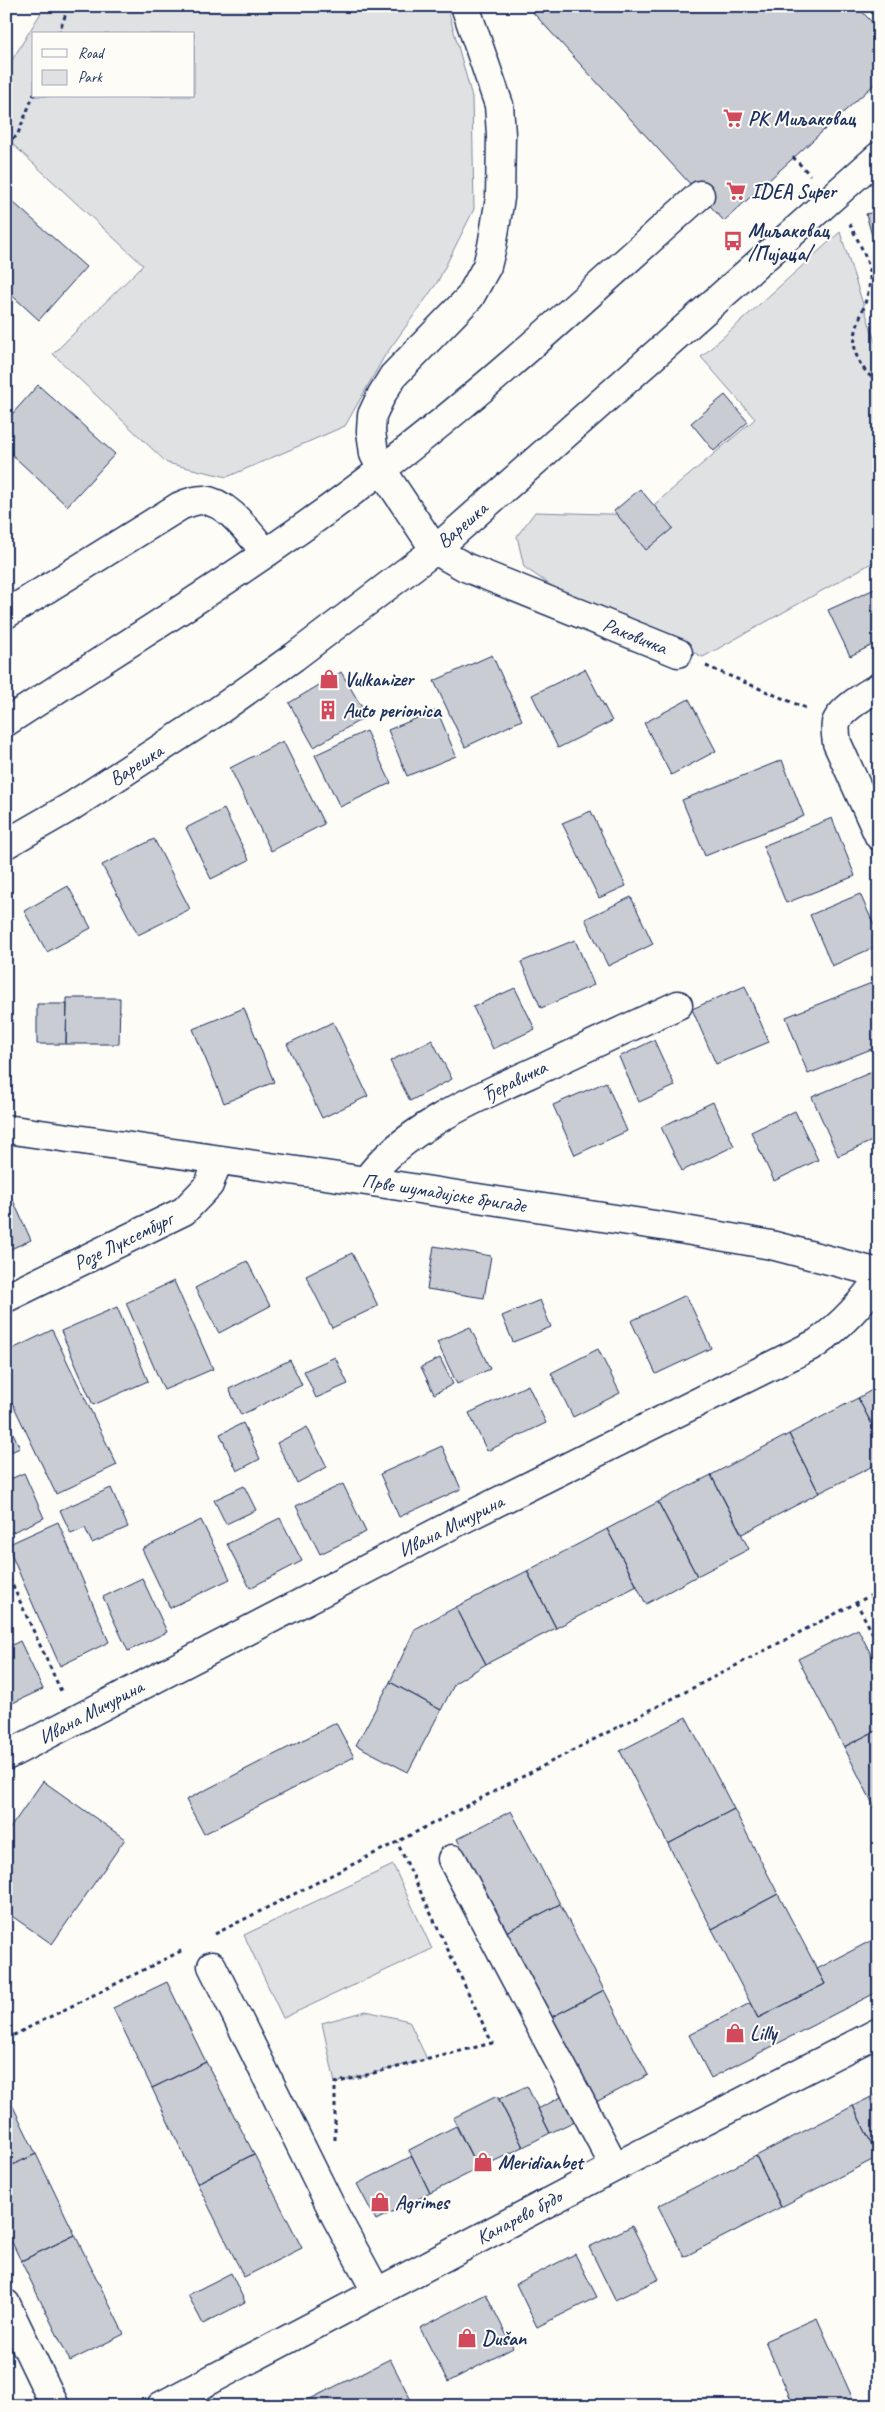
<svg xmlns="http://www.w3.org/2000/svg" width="885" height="2412" viewBox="0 0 885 2412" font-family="Caveat,sans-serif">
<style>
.green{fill:#e0e1e3;stroke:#7e88a0;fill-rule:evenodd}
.building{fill:#c9ccd3;stroke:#1b2f5e}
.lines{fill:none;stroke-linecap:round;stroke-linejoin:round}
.minor-casing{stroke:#1b2f5e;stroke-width:31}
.path{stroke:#1b2f5e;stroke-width:3;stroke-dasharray:4 4;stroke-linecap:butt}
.minor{stroke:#fdfcf7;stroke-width:28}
.labels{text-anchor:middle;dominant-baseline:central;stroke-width:4;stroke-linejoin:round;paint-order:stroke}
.poi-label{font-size:20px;font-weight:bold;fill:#1b2f5e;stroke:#fdfcf7;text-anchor:start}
.street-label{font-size:20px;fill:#1b2f5e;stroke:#fdfcf7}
</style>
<rect width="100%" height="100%" fill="#fdfcf7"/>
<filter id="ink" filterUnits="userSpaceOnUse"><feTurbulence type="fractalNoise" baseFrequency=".02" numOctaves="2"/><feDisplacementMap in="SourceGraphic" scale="10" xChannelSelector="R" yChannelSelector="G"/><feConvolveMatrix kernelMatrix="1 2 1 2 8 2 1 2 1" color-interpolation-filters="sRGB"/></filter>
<g filter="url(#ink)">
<path class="green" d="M45,6H447L472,97L474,209L437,283L384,357L345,426L227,477L167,463L53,354L143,265L6,138V70ZM34,34H194V96H34Z
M840,232L879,354V559L703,657L556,589L524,567L517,536L535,512L642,515L755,419L701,357Z
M393,1865L432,1949L283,2018L244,1935Z
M366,2011L409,2021L427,2059L335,2083L322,2023Z"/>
<path class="building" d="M527,6H857L879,30V80L724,221Z
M13,202L86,267L39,320L6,290V209Z
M879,211V261L866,214Z
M38,385L115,454L67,506L6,449V421Z
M725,395L748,422L714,451L691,423Z
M640,489L673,528L646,550L614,511Z
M879,587V642L850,656L828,610Z
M492,655L522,720L465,747L434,681Z
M585,669L612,721L558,748L532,695Z
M341,672L367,716L314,747L289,703Z
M689,699L716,751L671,775L644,723Z
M437,710L456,756L407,776L388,730Z
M366,731L391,783L340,807L315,755Z
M283,741L324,824L271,851L230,768Z
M782,760L804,816L705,856L682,800Z
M224,809L249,860L211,879L186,828Z
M591,811L626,886L599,898L562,823Z
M832,818L855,876L786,903L763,846Z
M154,839L190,909L138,935L102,865Z
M68,886L91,928L47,952L24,911Z
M860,894L879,936V945L832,966L810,915Z
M631,897L653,944L608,966L585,919Z
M575,940L594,985L541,1008L521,962Z
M879,980V1046L808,1074L786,1017Z
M745,986L769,1042L716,1064L692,1009Z
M515,988L535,1029L493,1049L473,1007Z
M67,998H120L119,1044H66Z
M37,1004H67L66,1044H37Z
M244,1008L274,1082L224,1103L193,1029Z
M333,1022L368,1096L322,1118L287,1044Z
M432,1040L452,1079L410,1101L390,1061Z
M654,1040L675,1086L639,1102L619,1057Z
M879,1069V1138L838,1156L812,1097Z
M606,1082L627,1131L575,1155L553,1105Z
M713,1102L734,1146L682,1171L661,1127Z
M795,1111L818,1160L774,1181L751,1132Z
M12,1198L31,1240L6,1251V1200Z
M434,1246L491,1256L484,1298L427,1289Z
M352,1253L378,1306L332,1328L306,1276Z
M247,1261L270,1306L219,1333L195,1288Z
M174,1281L213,1369L164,1390L126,1303Z
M686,1295L711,1348L656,1374L631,1321Z
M540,1300L551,1327L513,1342L502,1316Z
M117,1307L148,1381L93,1405L61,1331Z
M470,1327L490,1369L457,1384L437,1342Z
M52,1330L117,1465L56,1494L6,1390V1352Z
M598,1349L620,1393L573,1417L551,1373Z
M335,1357L348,1384L316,1398L304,1371Z
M440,1358L453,1384L434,1394L421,1367Z
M290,1360L302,1385L241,1415L229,1389Z
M528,1385L546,1423L487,1451L469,1413Z
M879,1386V1438L858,1398Z
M858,1398L879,1438V1463L819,1493L789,1434Z
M6,1418L20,1448L6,1454Z
M243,1423L260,1459L237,1471L220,1434Z
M307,1427L327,1467L297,1483L277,1443Z
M789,1434L819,1493L742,1534L711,1475Z
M442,1446L461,1489L399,1517L380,1474Z
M24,1473L44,1518L6,1535V1481Z
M711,1475L749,1549L697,1576L658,1502Z
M343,1484L366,1532L320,1554L296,1506Z
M244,1486L256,1510L226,1524L214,1500Z
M111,1488L128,1527L92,1543L85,1528L71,1534L60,1510Z
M658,1502L697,1576L646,1604L607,1529Z
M280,1518L302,1561L250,1588L227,1544Z
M201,1520L230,1579L170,1608L142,1549Z
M58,1522L109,1642L60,1666L7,1545Z
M607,1529L637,1586L556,1628L527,1571Z
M527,1571L556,1628L486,1664L456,1607Z
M142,1578L167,1632L128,1651L103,1597Z
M456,1607L486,1664L455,1683L441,1710L390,1682L415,1629Z
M858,1629L879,1670V1729L844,1747L798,1659Z
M20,1641L43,1689L6,1706V1648Z
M390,1682L441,1710L408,1772L356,1745Z
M686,1717L734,1809L668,1844L620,1751Z
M336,1723L354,1757L204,1834L186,1800Z
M879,1729V1816L844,1747Z
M43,1781L125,1839L52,1944L6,1912V1834Z
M734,1809L778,1894L712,1929L668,1844Z
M511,1811L560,1904L506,1932L457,1839Z
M778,1894L825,1984L758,2018L712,1929Z
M560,1904L604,1990L550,2018L506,1932Z
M876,1938L879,1943V1991L711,2078L689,2035L750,2003L758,2018L825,1984L817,1969Z
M167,1982L206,2062L152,2088L113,2008Z
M604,1990L648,2075L594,2103L550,2018Z
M206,2062L254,2154L197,2183L152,2088Z
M527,2086L550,2133L523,2147L499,2099Z
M6,2092L36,2154L6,2168Z
M879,2093V2157H878L853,2106Z
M497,2096L523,2147L478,2169L453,2118Z
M563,2096L575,2121L550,2133L538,2109Z
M853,2106L878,2157L781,2207L756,2156Z
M456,2126L478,2169L430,2193L409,2150Z
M36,2154L75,2235L21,2261L6,2230V2168Z
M254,2154L302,2248L244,2277L197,2183Z
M412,2156L430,2193L376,2220L357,2184Z
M756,2156L781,2207L684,2257L658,2206Z
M632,2226L659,2279L615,2300L589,2247Z
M75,2235L124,2334L70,2361L21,2261Z
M575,2254L597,2297L537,2327L516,2284Z
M231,2273L245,2302L203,2324L188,2295Z
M486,2294L513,2348L448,2382L420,2328Z
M817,2318L856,2406H794L765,2341Z
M390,2359L414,2406H306L304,2402Z
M6,2388L16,2406H6Z"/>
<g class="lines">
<defs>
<path id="minor" d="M465,6L499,105L501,135L500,198L492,246L487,266L470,297L393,376L382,394L372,415L371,431L374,454L382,470L435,550L465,567L678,653
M6,614L180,506C187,503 195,500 203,500C229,502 250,535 266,553
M879,687C868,693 840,710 836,723C835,729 836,737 837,743L879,836
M6,722C132,640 262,562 381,470C493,385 595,288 700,195
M6,844L72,806L215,713L294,657L435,550L879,156
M6,1129L366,1181L668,1227L771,1245L879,1273
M366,1181C404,1126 488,1093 547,1066C591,1045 634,1025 678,1005
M6,1298L184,1211L209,1185L218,1160
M6,1756L459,1521L817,1343C841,1325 863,1303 879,1277
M452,1859L615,2167
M212,1966L336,2217L377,2293
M6,2304L55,2406
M161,2406L615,2167L879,2032"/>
</defs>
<use href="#minor" class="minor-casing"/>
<path class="path" d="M58,34L69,6
M6,143L17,136L34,94
M793,157L810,175
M850,224C857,240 870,260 870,278C868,320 831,345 879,384
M706,666L808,709
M6,1571L61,1691
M856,1602L879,1645
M215,1934L397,1842L879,1591
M6,2039L183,1950
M335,2140V2083L492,2043L397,1842"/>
<use href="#minor" class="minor"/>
</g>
</g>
<defs>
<symbol id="supermarket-bare" viewBox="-9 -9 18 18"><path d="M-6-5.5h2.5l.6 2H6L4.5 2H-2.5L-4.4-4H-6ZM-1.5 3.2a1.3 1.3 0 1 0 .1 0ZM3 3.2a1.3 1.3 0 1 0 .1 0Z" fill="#d1495b" stroke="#fdfcf7" stroke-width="2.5" paint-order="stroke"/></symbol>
<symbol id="bus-bare" viewBox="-9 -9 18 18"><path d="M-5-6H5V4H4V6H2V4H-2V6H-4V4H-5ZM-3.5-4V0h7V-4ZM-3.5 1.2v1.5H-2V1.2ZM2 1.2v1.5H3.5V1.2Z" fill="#d1495b" stroke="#fdfcf7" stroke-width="2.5" paint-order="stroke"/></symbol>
<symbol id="shop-bare" viewBox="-9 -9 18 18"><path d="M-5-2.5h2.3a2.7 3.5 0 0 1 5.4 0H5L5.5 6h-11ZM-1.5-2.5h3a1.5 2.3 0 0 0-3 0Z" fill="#d1495b" stroke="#fdfcf7" stroke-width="2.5" paint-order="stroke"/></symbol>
<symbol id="building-bare" viewBox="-9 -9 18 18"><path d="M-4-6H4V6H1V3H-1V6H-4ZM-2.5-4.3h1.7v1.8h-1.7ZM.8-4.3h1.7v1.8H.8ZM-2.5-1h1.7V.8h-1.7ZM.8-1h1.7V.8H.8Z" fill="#d1495b" stroke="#fdfcf7" stroke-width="2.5" paint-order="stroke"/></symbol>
</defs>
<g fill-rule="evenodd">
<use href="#supermarket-bare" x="719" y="104" width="28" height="28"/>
<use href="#supermarket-bare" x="722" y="177" width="28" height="28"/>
<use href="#bus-bare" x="719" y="227" width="28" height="28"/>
<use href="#shop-bare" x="315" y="665" width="28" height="28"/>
<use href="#building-bare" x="314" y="696" width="28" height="28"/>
<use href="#shop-bare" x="721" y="2019" width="28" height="28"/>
<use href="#shop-bare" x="469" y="2148" width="28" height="28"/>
<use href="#shop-bare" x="366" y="2188" width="28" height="28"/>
<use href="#shop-bare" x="453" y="2324" width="28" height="28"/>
</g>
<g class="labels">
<g class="poi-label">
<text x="748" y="118">РК Миљаковац</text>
<text x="751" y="191">IDEA Super</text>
<text x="748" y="230">Миљаковац<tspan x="748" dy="23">/Пијаца/</tspan></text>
<text x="344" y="679">Vulkanizer</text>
<text x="343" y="710">Auto perionica</text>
<text x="750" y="2033">Lilly</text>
<text x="498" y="2162">Meridianbet</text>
<text x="395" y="2202">Agrimes</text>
<text x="482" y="2338">Dušan</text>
</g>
<g class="street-label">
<text transform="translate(462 525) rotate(-41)">Варешка</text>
<text transform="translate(635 636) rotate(22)">Раковичка</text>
<text transform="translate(136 765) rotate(-33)">Варешка</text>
<text transform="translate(514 1081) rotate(-26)">Ђеравичка</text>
<text transform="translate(444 1193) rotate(9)">Прве шумадијске бригаде</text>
<text transform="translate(123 1241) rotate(-26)">Розе Луксембург</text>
<text transform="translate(451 1526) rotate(-27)">Ивана Мичурина</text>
<text transform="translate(91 1712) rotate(-28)">Ивана Мичурина</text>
<text transform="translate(519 2217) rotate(-28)">Канарево брдо</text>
</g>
</g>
<rect width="885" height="2412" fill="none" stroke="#fdfcf7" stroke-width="25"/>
<rect x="12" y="12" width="860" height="2387" fill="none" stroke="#1b2f5e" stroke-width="2" filter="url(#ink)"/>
<rect x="32" y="32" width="162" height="65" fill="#fdfcf7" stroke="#a3aaba"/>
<rect x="42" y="49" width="25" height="8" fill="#fdfcf7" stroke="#a3aaba"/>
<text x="78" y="58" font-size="15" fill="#1b2f5e">Road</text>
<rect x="42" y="70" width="25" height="15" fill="#e0e1e3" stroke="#a3aaba"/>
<text x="78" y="82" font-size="15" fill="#1b2f5e">Park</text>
</svg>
